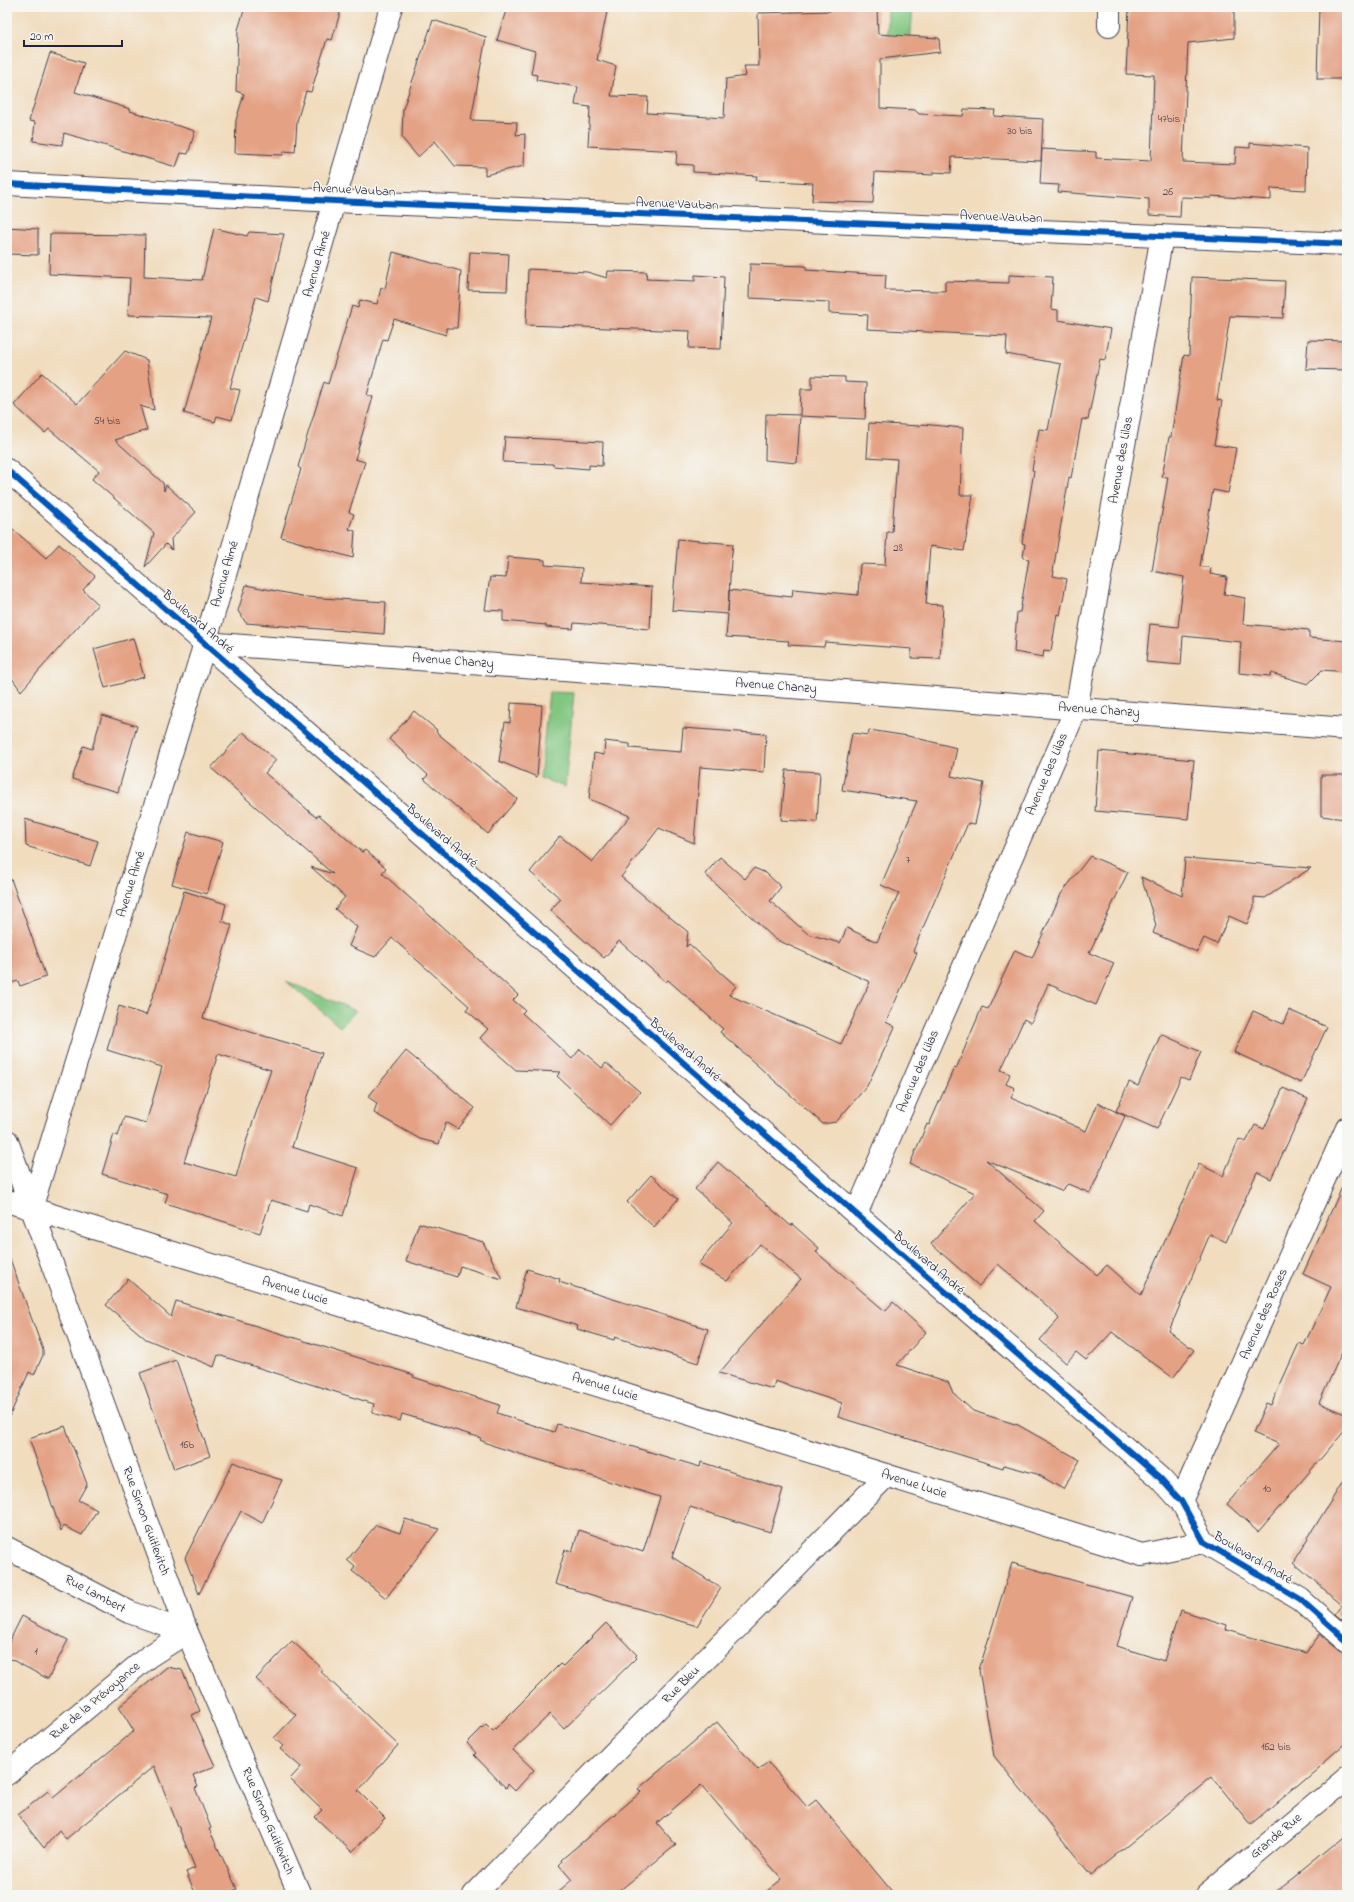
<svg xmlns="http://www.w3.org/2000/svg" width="1354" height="1902" viewBox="0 0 1354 1902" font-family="'Indie Flower',sans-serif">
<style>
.green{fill:#81c681;stroke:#52745e}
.building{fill:#e4a184;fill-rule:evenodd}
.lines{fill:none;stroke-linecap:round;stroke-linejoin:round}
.street-casing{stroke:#413e4e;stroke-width:24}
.primary-casing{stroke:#413e4e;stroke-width:24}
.street{stroke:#fff;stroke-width:22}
.primary{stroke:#fff;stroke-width:22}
.cycleway-casing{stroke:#f6f6f2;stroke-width:8}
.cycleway{stroke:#0057b8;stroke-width:6}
.labels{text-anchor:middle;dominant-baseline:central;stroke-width:3;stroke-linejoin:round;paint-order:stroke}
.number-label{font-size:11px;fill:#52424d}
.street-label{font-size:13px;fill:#22223b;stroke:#f6f6f2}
</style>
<rect width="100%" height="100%" fill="#f6f6f2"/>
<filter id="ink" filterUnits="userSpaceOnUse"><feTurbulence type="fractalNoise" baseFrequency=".025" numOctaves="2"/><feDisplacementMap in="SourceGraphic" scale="8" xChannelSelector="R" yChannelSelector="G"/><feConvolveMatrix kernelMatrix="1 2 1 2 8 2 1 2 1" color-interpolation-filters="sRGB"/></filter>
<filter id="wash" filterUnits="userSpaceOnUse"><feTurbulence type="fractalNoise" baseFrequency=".012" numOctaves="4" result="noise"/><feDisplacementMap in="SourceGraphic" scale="16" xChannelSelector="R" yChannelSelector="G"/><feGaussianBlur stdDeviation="0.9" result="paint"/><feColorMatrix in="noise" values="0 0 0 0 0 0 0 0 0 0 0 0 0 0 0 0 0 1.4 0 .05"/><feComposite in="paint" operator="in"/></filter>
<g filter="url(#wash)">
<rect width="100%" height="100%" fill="#f1dcbd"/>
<path class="green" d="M888,7H913L909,56L887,58Z
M549,692L574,693L565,787L540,778Z
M286,981L356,1011L340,1027Z"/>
<g id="blocks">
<path class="building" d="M245,7H322L340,13L332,40L327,39L311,92L306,91L297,121L295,152L284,151L283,155L235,153L236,120L244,94L236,91L238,30Z
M507,7H608L597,60L616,66L611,96L648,97L647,113L724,118L726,79L746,76L744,66H759L758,13L830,11V7H877L878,34L939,38L940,52L880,59V108L915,110L919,114L963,116L964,109L995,110L994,116L1043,119L1041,161L952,157L951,173L933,172V175L875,172L873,203L812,201L813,183L756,180L757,176L693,172V165L676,164L677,151L588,146L590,107L575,105L578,87L536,80L537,75L531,74L535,51L497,40Z
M1129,7H1234V38L1188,43L1183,162L1235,164L1236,147L1250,148V143L1307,148L1306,190L1271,188V200L1211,196V198L1181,197L1180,217L1149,215V199L1058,192L1059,185L1040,184L1042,149L1096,152V158L1151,161L1154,75L1126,74Z
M1319,7H1347V79H1317Z
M433,20L486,37L471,120L517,122L516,135L525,134L524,166L485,175V167L455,166L435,141L418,157L402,138L403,109Z
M50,53L84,63L75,92L130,109V111L195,131L188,154L181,153L176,167L64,133L62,145L33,141L35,122L29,121Z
M7,227L38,229V255L7,254Z
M214,228L247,236L249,232L284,234L268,301L256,297L230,388L240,390L232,420L217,416L215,422L184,413L211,318L128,315L130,278L49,274L50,234L145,235L144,277L202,280Z
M393,252L461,271L457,328H446V335L394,319L387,340L383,339L367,395L373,397L355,459L365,462L349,512L354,514L349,529L355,531L353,558L281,537L301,469L298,467L305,443L324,382L328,384L352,306L358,308L360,300L377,304L381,288L385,289Z
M470,252L509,254L507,291L468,290Z
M750,264L806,266V270L886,275L885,290L945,291V281L1009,283V275L1053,277L1051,309L1058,310V320L1111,329L1105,360L1100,359L1088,420L1082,419L1071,478L1069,477L1053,571H1054L1053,576L1067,579L1060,615L1057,614L1051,651L1044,650L1043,657L1014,652L1017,612H1020L1029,559L1023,558L1025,544L1022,543L1034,471L1032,470L1039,429L1048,430L1061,364L1006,354L1007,336L867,329L868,315L829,313V302L749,298Z
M528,269L587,272L607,278L608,271L647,272L646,279L695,281V275L724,277L721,349L689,348L690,331L526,325Z
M1192,277L1285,281L1283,318L1230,316L1217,400L1222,401L1214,445L1236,448L1228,493L1213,490L1200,566L1211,568L1210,574L1227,577L1224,594L1245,598L1243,624L1309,630V638L1347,641V672L1322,670L1308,684L1271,673L1270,676L1239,673L1241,642L1183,636L1181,665L1146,662L1150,624L1178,627L1184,577L1152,571L1168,477H1162L1169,437H1171L1184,355L1189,356Z
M1308,340L1347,341V370L1306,369Z
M125,351L147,360L154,410L140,406L147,430L115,440L163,483L164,491L166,485L196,512L171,539L172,550L166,544L145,567L154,533L92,479L99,471L49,429L45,433L14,405L42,373L77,404Z
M812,376L845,377V382L866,383L865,419L800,416L797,463L765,460L766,414L800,415L801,389H812Z
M869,423L920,426L921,424L963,428L960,495H973L964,551L930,546L926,604L943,605L940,659L911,658L912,649L825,642L824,647L788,645L789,641L726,637L728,614L672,610L678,539L733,544L731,561L728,612L729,590L792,597L793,589L858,595L860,564L885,565L887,532H892L897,459L867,457Z
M505,437L603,442L602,466L589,465V469L553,466V464L503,462Z
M7,524L46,558L59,544L95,576L83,590L98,604L21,691L7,671Z
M508,557L545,560V565L582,568L581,582L652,587L650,629L574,623L573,629L546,627V625L503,621V611L485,610L490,577L506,578Z
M246,585L306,597L386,602L384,634L246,623L238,611Z
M133,638L144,677L105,688L94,649Z
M511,703L542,705L537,777L499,761L505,722L510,723Z
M414,711L437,730L436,732L517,799L488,834L424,779L428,775L389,739Z
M102,715L137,726L118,792L72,779L83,746L92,749Z
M683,728L766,734L764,772L700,767L694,843L659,828L621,877L688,932L686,947L689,944L736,986L729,995L841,1044L870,982L775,939L705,874L720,857L745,879L754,868L766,873L781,887L770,901L808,934L840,943L847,928L877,942L899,893L881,885L917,801L842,790L852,733L868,735L869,730L908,736L957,748L951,776L984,783L975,824L968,823L913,951L917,953L886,1022L895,1027L867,1086L836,1122L823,1124L720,1032L723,1029L668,980L666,982L619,941L604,958L550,910L561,899L530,872L560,836L592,862L630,816L589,799L594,753L604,755L605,741L630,744V748L681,752Z
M243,732L276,760L265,773L316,817L319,815L362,852L365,850L386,868L382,873L518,995L513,1000L525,1010L522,1013L572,1059L580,1049L602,1068L606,1063L640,1092L610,1125L557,1076L561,1072L516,1070L480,1038L488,1029L466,1010L469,1006L392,938L375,957L349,946L357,927L335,909L345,897L311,867L333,874L211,768Z
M1099,751L1194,760L1188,819L1095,811Z
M786,770L820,772L817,822L781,820Z
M1321,775H1347V810H1346L1345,819L1321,816Z
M25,819L98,841L90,866L26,846Z
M188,832L223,842L207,894L172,884Z
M1090,856L1128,872L1089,953L1114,963L1096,1005L1048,984L1031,1023L1024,1019L1001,1070L1010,1074L1006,1084L1015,1088L1011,1098L1086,1131L1098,1103L1125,1116L1090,1193L1068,1184L1061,1191L986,1160L1044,1211L1035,1221L1097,1275L1107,1265L1141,1295L1199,1164L1223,1176L1239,1139L1246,1142L1255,1125L1264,1129L1283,1088L1308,1099L1271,1179L1257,1172L1226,1242L1210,1234L1169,1331L1194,1350L1173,1378L1112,1332L1086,1360L1076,1352L1066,1363L1040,1340L1059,1319L1053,1311L998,1264L979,1286L931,1244L975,1193L910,1164L927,1124L929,1125L954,1068L956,1069L982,1007L988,1009L1015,950L1032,958L1061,894Z
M1185,858L1311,868L1265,898L1254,897V907L1247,924L1229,916L1217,944L1204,938L1197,952L1153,933L1156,925L1141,877L1182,896Z
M11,879L46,977L20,986L18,981L7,984V880Z
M184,891L226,904L222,921L232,925L203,1018L322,1053L292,1147L358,1168L343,1216L309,1204L307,1211L271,1200L260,1233L165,1203L168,1194L102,1174L114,1134L118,1136L124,1117L146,1123L162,1067L107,1050L119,1006L146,1015L158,981ZM218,1054L271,1070L247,1139L236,1177L184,1162Z
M1289,1010L1327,1027L1301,1083L1234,1052L1253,1011L1283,1024Z
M1161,1034L1201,1052L1189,1080L1181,1077L1157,1129L1116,1111L1129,1082L1138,1086Z
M406,1051L475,1108L458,1129L446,1122L439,1144L420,1139L374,1113L377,1103L368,1097Z
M718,1162L791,1226L792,1224L819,1248L816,1252L885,1311L893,1302L926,1332L897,1365L948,1382L953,1393L973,1411L1018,1425L1080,1460L1063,1489L1037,1474L1004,1465L1003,1468L838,1417L842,1403L775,1381L773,1389L719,1373L801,1279L760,1244L727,1281L698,1264L733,1223L695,1189Z
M651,1175L678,1199L654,1227L627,1202Z
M1347,1176V1341L1319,1403L1347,1415V1428L1258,1532L1227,1504L1279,1444L1253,1433L1266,1403L1271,1405L1299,1343L1304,1345L1331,1287L1303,1274Z
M419,1223L483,1242L502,1279L460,1266L457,1277L406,1261Z
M10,1259L43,1350V1355L34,1375L29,1372L7,1422V1260Z
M527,1269L560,1279L559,1282L708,1329L698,1363L615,1337L614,1340L577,1329L578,1326L516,1307Z
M128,1279L171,1317L176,1301L414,1375L413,1377L500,1405L497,1413L554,1432L557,1424L700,1467L701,1462L783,1489L770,1532L690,1507L672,1557L721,1588L697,1626L555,1584L565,1550L572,1552L579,1530L643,1552L660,1497L494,1446L480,1440L481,1438L429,1422L402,1414L400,1421L372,1413L374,1404L218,1355L214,1367L146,1339L106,1305Z
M176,1360L210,1456L174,1469L140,1373Z
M65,1426L87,1484L78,1500L97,1510L82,1535L64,1526L61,1531L29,1438Z
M233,1462L259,1473L282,1480L262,1523L241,1511L199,1594L185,1558Z
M1347,1475V1624L1335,1614L1342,1605L1293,1562Z
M405,1519L439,1529L386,1598L352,1571L355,1567L347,1560L376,1525L400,1533Z
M1012,1563L1132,1597L1117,1646L1164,1661L1180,1610L1227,1625L1226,1630L1306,1653L1320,1634L1339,1650L1347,1653V1743L1251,1825L1212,1777L1091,1875L994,1756L979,1670Z
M22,1616L68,1640L48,1679L7,1657V1646Z
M606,1623L637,1655L635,1657L636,1658L564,1729L550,1714L513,1750L534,1770L515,1791L508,1784L506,1788L474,1755L476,1753L467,1743L486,1724L493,1731L560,1664L563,1666Z
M292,1641L323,1669L320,1671L398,1745L358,1791L385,1818L352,1852L315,1817L322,1810L290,1779L301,1767L280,1749L283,1746L274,1738L296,1715L256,1679Z
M167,1667L182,1670L200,1711L192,1715L215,1766L193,1775L198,1787L195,1788L211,1828L209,1829L237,1889L222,1895H196L186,1872L195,1868L154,1766L66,1839L59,1830L44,1848L18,1815L48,1791L53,1798L134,1731L119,1707Z
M717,1722L758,1770L768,1762L807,1807L816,1800L895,1895H762L782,1879L701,1785L657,1823L676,1845L614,1895H554L572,1880L559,1865L562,1862L561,1860L641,1792L638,1789Z
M1347,1834V1895H1270L1293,1878Z"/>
</g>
</g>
<g filter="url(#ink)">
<use href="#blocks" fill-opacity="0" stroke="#413e4e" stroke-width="1"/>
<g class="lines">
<defs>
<path id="street" d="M1109,26V7
M7,184L335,201L1347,244
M7,470L856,1214L1160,1478L1181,1501L1204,1542L1300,1599L1347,1641
M205,643L1347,729
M7,1141L187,1632L300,1895
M7,1201L1142,1555L1204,1542
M31,1209L205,643L391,7
M856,1214L1076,709L1162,236
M1181,1501L1347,1128
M7,1548L129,1612L187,1632
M7,1774L148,1657L187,1632
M474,1895L887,1475"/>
<path id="primary" d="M1206,1895L1347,1777"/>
</defs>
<use href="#street" class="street-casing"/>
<use href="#primary" class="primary-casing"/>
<use href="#street" class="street"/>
<use href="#primary" class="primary"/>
<defs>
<path id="cycleway" d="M7,184L335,201L1347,244
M7,470L856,1214L1160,1478L1181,1501L1204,1542L1300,1599L1347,1641"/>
</defs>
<use href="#cycleway" class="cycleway-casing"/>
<use href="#cycleway" class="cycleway"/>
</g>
</g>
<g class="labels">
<g class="number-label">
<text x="1169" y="119">47bis</text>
<text x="1020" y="131">30 bis</text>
<text x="1168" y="192">26</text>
<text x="107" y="421">54 bis</text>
<text x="898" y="548">28</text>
<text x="908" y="860">7</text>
<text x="187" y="1445">16b</text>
<text x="1267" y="1489">10</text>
<text x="36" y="1652">1</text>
<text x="1276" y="1747">162 bis</text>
</g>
<g class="street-label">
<text transform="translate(354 190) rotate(3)">Avenue Vauban</text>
<text transform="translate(677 204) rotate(2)">Avenue Vauban</text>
<text transform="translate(1001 217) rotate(2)">Avenue Vauban</text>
<text transform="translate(317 264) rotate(-74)">Avenue Aimé</text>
<text transform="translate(1121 460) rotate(-80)">Avenue des Lilas</text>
<text transform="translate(225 574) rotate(-74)">Avenue Aimé</text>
<text transform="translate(198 622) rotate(41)">Boulevard André</text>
<text transform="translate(453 661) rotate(4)">Avenue Chanzy</text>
<text transform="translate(776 686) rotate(4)">Avenue Chanzy</text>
<text transform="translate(1099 710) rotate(4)">Avenue Chanzy</text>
<text transform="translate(1047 774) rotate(-67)">Avenue des Lilas</text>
<text transform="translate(442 836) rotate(41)">Boulevard André</text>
<text transform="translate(131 884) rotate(-73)">Avenue Aimé</text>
<text transform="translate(685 1050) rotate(41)">Boulevard André</text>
<text transform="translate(918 1071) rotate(-67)">Avenue des Lilas</text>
<text transform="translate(929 1263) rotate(41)">Boulevard André</text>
<text transform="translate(295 1291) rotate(17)">Avenue Lucie</text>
<text transform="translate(1264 1314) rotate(-66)">Avenue des Roses</text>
<text transform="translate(605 1387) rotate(17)">Avenue Lucie</text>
<text transform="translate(914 1484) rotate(18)">Avenue Lucie</text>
<text transform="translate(146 1521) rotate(70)">Rue Simon Guitlevitch</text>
<text transform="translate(1253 1558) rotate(31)">Boulevard André</text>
<text transform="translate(95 1594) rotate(28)">Rue Lambert</text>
<text transform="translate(681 1685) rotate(-45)">Rue Bleu</text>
<text transform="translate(95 1701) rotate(-40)">Rue de la Prévoyance</text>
<text transform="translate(268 1821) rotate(67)">Rue Simon Guitlevitch</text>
<text transform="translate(1276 1836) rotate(-40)">Grande Rue</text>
</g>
</g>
<rect width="1354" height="1902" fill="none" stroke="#f6f6f2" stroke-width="24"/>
<path d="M24 40v6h98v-6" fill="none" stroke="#22223b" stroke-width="2"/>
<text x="30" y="40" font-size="12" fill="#22223b" stroke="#f6f6f2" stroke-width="3" paint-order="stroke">20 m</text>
</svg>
